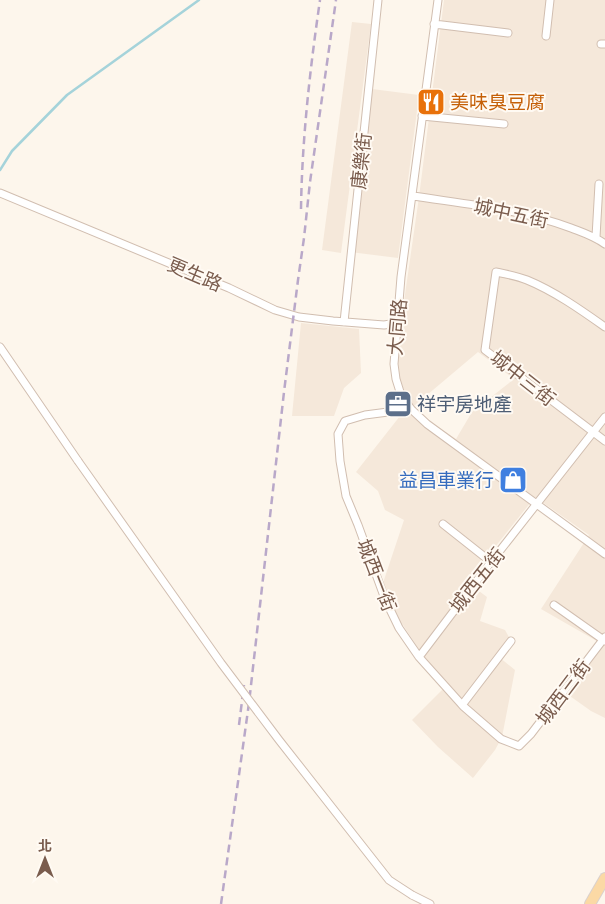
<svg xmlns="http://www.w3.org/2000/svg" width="605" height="904" viewBox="0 0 605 904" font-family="'PT Sans Narrow','Noto Sans TC',sans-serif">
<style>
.residential{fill:#f5e8da;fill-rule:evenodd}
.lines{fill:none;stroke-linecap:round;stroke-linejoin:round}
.stream{stroke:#a5d3da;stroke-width:2.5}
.street-casing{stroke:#d1beb0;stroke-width:9}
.primary-casing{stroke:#dad1cd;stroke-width:12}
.street{stroke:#fff;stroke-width:7}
.primary{stroke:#fbd9a5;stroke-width:10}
.rail{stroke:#b9a8c9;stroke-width:2.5;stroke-dasharray:8 5;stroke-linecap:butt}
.street-bridge-casing{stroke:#d1beb0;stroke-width:9;stroke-linecap:butt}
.street-bridge{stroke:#fff;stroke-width:7}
.labels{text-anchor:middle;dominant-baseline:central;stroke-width:4;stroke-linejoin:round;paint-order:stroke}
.food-label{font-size:19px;fill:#c56008;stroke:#fffaf3;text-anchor:start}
.street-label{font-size:19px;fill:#7a5c4d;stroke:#fffaf3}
.service-label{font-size:19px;fill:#4e5e75;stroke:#fffaf3;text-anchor:start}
.shop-label{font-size:19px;fill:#366cbe;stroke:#fffaf3;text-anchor:end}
</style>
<rect width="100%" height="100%" fill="#fdf6ec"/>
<path class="residential" d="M444,0H605V718L591,711L567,694L602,644L541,609L589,535L535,497L467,582L487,597L480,621L505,630L510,639L499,657L515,670L502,737L495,750L473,778L438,747L412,720L446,686L422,654L401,622L382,586L404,520L385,510L378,491L356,472L411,402L405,393L399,377L397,364L400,329L419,197L431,102ZM478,352L514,379L472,412L456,439L431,422L414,406Z
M352,22L371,24L341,253L322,250Z
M372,89L419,95L398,258L350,252Z
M301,323L359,329L361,373L344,388L334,416H292Z"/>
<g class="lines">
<path class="stream" d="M0,170L12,151L67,95L199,0"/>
<defs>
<path id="street" d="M438,0L401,277L394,364L396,379L401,395L411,409L427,424L605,554
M434,24L508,33
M546,36L550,0
M601,44H605
M422,116L504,124
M0,193L229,288L275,310L299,317L333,321L384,325L397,323
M413,196C465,204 520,209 571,228C584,233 594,236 605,244
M596,237L599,184
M344,322L378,0
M605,327C581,310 554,291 527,280C517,276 506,274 496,272L485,350L605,441
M0,347L78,461
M411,409L365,415L345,421L338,434L340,461L346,496L358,525L385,599L399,628L419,657L463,706L501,739L519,746L531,734L605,637
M443,524L491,562
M554,605L605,641
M419,657L491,562L605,417
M462,705L511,641
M412,895L430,904"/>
<path id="primary" d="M590,904L605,878"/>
</defs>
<use href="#street" class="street-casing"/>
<use href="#primary" class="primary-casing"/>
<use href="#street" class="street"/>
<use href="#primary" class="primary"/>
<path class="rail" d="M301,209C302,139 310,69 320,0
M239,725L244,685
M221,904L249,703L284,392L298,280L304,238L310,182L336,0"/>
<defs>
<path id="street-bridge" d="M78,461L221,663L279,740L389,880L412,895"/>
</defs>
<use href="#street-bridge" class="street-bridge-casing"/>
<use href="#street-bridge" class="street-bridge"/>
</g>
<defs>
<symbol id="restaurant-square" viewBox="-11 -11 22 22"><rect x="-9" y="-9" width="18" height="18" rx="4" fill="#e8710a" stroke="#fffaf3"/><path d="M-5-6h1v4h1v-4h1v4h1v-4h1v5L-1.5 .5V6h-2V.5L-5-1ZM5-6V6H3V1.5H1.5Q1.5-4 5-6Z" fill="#fff"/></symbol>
<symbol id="office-square" viewBox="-11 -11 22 22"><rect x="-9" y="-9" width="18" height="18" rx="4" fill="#5c6f8a" stroke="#fffaf3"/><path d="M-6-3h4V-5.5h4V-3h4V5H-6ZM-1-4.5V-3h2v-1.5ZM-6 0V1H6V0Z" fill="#fff"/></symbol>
<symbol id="shop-square" viewBox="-11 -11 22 22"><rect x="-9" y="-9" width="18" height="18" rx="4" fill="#3f7fe0" stroke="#fffaf3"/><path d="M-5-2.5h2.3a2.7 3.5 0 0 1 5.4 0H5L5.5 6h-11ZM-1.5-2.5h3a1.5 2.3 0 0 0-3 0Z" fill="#fff"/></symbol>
</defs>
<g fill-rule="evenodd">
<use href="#restaurant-square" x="415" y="86" width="32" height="32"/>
<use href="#office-square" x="382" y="388" width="32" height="32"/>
<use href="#shop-square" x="497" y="464" width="32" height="32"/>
</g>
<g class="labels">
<g class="food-label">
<text x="450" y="102">美味臭豆腐</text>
</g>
<g class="street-label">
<text transform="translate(361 161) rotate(-84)">康樂街</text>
<text transform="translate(511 213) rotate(12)">城中五街</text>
<text transform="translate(195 274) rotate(23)">更生路</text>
<text transform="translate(397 327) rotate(-85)">大同路</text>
<text transform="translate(523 378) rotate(38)">城中三街</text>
<text transform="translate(377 575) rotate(69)">城西一街</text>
<text transform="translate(477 580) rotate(-52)">城西五街</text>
<text transform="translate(563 692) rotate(-53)">城西三街</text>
</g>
<g class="service-label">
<text x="417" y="404">祥宇房地產</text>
</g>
<g class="shop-label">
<text x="494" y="480">益昌車業行</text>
</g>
</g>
<g transform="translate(45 859)" stroke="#fffaf3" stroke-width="4" paint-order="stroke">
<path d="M0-4L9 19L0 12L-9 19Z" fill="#7a5c4d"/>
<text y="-8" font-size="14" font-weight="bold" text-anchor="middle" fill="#7a5c4d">北</text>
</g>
</svg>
